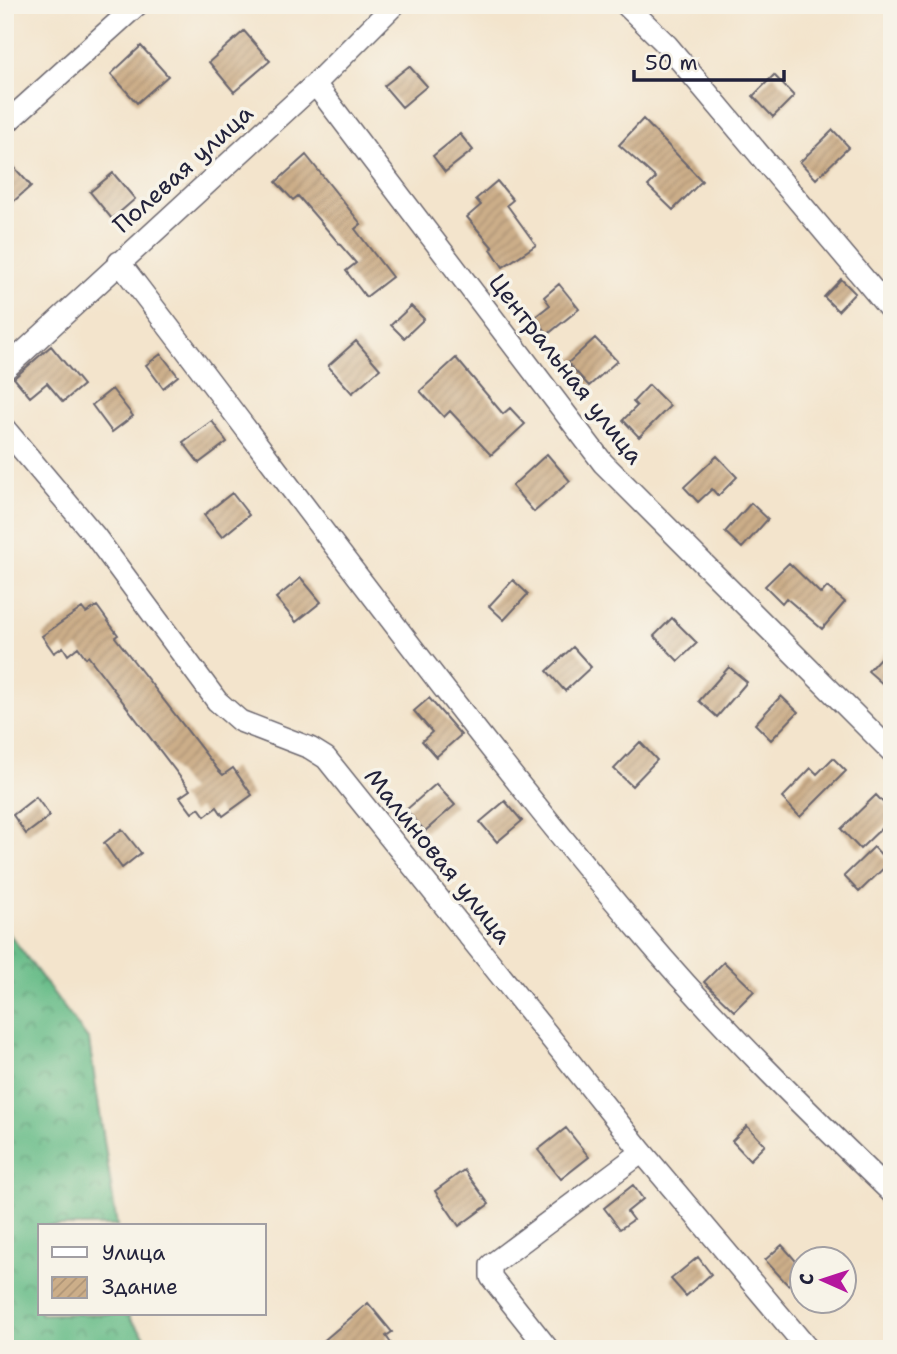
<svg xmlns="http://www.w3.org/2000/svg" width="897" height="1354" viewBox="0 0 897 1354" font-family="'Shantell Sans',sans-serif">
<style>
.forest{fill:url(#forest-crowns);stroke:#467062;stroke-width:2}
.building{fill:url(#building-hatch)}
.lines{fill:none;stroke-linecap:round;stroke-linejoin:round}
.street-casing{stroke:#6b666e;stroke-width:24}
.street{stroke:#fff;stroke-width:21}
.labels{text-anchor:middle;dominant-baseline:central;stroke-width:7;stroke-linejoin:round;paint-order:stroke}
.street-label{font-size:24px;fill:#22223b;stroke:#f7f3e8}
</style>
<defs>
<pattern id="forest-crowns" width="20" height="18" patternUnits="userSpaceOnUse" patternTransform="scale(1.75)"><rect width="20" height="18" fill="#6abd8a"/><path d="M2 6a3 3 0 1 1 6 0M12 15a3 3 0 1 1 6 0" fill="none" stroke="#579972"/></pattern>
<pattern id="building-hatch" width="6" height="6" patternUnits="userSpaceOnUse" patternTransform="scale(1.75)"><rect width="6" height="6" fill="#ccae89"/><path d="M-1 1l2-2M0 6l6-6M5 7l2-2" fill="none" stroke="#af9577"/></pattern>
</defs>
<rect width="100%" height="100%" fill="#f7f3e8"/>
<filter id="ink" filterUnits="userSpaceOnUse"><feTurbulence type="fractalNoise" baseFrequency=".0143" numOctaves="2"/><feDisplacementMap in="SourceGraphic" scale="14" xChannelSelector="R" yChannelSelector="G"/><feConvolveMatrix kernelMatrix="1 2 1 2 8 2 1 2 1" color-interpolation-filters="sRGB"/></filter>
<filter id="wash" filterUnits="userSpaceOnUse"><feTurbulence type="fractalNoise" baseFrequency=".00686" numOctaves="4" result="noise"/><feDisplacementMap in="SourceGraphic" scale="28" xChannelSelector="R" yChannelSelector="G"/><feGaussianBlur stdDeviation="1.57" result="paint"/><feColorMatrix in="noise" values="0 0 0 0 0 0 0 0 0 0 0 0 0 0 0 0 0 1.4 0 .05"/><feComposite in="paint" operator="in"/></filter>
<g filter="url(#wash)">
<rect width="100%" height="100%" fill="#f3e4cc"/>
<path class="forest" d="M5,928L89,1041L117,1226H40V1314H129L130,1319L156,1349H15L5,1341Z"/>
<g id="blocks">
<path class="building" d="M244,31L270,61L234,92L209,62Z
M141,46L168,76L137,103L111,74Z
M409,66L427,86L402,107L384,86Z
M774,75L794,96L773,117L753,96Z
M643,119L702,181L673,210L648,186L656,178L619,145Z
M833,130L849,147L816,179L800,162Z
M460,134L473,150L445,172L433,156Z
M306,155L361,224L355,229L392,277L366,297L346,271L356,263L298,196L293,200L276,182Z
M5,157L31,186L5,209Z
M113,173L135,199L112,219L90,192Z
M497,181L513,200L507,205L536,245L503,267L491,249L493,248L467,217L481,205L476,199Z
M841,279L855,293L838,311L824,297Z
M559,284L579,309L548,334L535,317L550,305L544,297Z
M411,306L424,319L404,338L391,325Z
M595,338L617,361L589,386L568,363Z
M356,341L380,369L352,393L328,366Z
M51,346L83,385L63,402L47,383L30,397L14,378Z
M161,354L178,376L163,388L146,365Z
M456,358L503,414L510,408L525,424L491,455L450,411L444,417L420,391Z
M649,385L670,406L639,437L623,420L637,406L633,402Z
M112,389L133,416L112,432L92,405Z
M212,421L227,442L199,463L183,442Z
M547,454L570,481L534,512L512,486Z
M717,456L737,477L718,496L712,489L698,502L684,487Z
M232,493L249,515L222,537L204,515Z
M751,503L768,519L742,548L725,532Z
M789,563L821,594L827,587L845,602L822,629L786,598L782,603L765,586Z
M301,578L321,602L296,622L276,598Z
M513,580L528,594L504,620L489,606Z
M97,606L118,635L115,637L218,770L223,775L233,768L252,795L223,816L217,807L205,816L199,808L192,813L180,797L190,790L88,656L86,658L78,647L68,655L63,647L54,653L42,636L82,608L86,613Z
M672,618L697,643L678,661L654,636Z
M892,645V692L868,671Z
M573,647L591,667L565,691L547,671Z
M729,667L747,682L717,717L699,701Z
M781,696L798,712L771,740L755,724Z
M429,698L461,735L436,757L422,741L432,732L414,711Z
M640,742L657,760L632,786L614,769Z
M833,758L846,771L800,817L782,798L811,768L817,774Z
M436,784L455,805L425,831L406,810Z
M876,795L892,812V818L860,849L841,829Z
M36,797L50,816L26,834L13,815Z
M505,801L522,821L497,842L480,822Z
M122,829L141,853L122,868L104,843Z
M874,847L889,863L859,892L844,876Z
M724,962L754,991L734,1011L704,982Z
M747,1126L765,1145L750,1160L732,1141Z
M566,1128L589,1157L561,1179L538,1150Z
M464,1170L489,1204L459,1226L435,1191Z
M633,1185L643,1199L627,1212L633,1220L620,1229L604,1208Z
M782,1245L802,1268V1272L788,1285L765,1260Z
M698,1257L711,1274L686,1296L671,1279Z
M368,1303L392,1332L386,1336L395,1349H314Z"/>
</g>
</g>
<g filter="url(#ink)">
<use href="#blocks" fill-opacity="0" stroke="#6b666e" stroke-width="2"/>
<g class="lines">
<defs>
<path id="street" d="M626,5L667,45L892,312
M315,84L603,463L892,752
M5,124L137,5
M119,262C292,487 459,718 643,935C720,1026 806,1110 892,1193
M5,369L315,84L394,5
M5,429L95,536L217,701L240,721L310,748L326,758L642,1152L808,1349
M548,1349L491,1277V1265L642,1152"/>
</defs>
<use href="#street" class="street-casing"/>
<use href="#street" class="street"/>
</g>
</g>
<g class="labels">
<g class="street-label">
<text transform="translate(183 169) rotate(-42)">Полевая улица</text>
<text transform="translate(566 369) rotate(52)">Центральная улица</text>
<text transform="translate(438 856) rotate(51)">Малиновая улица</text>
</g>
</g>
<rect width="897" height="1354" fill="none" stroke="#f7f3e8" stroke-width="28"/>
<rect x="38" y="1224" width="228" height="91" fill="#f7f3e8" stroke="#a29fa3" stroke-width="2"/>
<rect x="52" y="1247" width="35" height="10" fill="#ffffff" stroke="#a29fa3" stroke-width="2"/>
<text x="102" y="1260" font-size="21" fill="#22223b">Улица</text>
<rect x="52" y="1277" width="35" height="21" fill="url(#building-hatch)" stroke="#a29fa3" stroke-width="2"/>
<text x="102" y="1294" font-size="21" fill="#22223b">Здание</text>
<g transform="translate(823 1280) rotate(273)"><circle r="33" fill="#f7f3e8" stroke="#a29fa3" stroke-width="2"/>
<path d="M0-5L12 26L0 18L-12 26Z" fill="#b5179e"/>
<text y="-10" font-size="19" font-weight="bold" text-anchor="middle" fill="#22223b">С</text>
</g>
<path d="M634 70v10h150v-10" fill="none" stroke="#22223b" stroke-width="3.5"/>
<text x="645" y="70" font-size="21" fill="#22223b" stroke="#f7f3e8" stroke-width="5" paint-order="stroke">50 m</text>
</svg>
